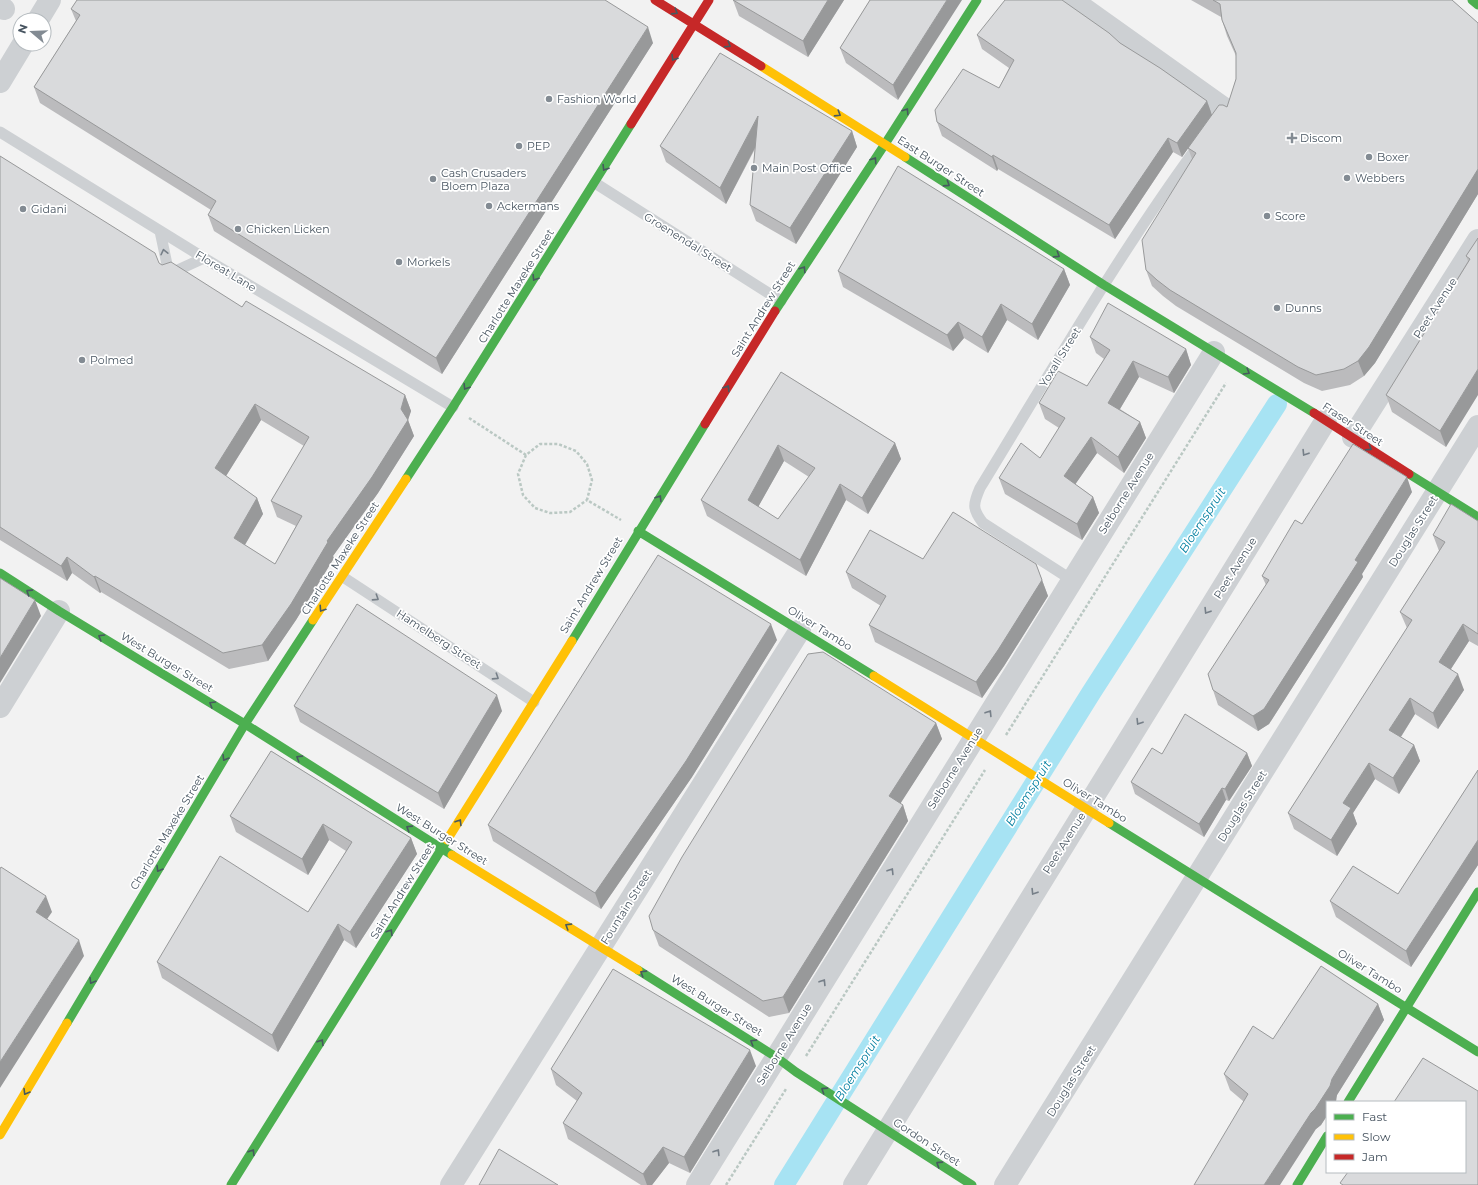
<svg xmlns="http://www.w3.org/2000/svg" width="1478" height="1185" viewBox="0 0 1478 1185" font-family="Montserrat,sans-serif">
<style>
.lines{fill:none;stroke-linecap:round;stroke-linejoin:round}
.canal{stroke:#a7e3f3;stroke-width:20}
.path{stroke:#bac8c3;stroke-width:2.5;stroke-dasharray:3 2;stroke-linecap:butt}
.lane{stroke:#cdd0d3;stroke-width:11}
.street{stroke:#cdd0d3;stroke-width:22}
.fast{stroke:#4caf50;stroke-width:9}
.slow{stroke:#ffc107;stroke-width:9}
.jam{stroke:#c62828;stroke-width:9}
.wall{fill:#bbbbbd;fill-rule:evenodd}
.shaded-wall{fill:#98999a}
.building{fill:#d9dadc;stroke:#98999a;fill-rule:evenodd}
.oneway{stroke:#47595f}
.oneway2{stroke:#767f88}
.poi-dot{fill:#838b93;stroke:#fff;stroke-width:1.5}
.labels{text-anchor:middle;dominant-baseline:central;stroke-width:3.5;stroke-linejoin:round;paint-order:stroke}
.poi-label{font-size:11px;fill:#475460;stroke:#fff;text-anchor:start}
.street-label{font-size:11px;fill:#475460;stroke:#fff}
.water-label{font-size:12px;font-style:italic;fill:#037fa0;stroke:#fff}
</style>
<rect width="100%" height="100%" fill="#f2f2f2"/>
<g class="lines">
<path class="canal" d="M784,1185L1091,693L1277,404"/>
<path class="path" d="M469,418L526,455L540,444H558L576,451L587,464L592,480L587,500L621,520
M526,455L518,474L523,495L535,508L550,513L570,512L587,500
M1006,735L1226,383
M806,1056L985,770
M726,1185L786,1089"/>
<path class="lane" d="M0,132L204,258L453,407
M595,183L781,301
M160,231L169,274L204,258
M343,577L534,702
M1072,580L983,523C972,509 973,504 980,488C1051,372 1119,253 1200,143"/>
<path class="street" d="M1072,0L1225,109
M0,6L4,9
M38,20L50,0
M0,82L23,44
M1353,437L1478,240
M0,707L59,611
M451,1185L800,630
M697,1185L1214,352
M854,1185L1326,420
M1005,1185L1478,426"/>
<path class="fast" d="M1472,0L1478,5
M905,157L1104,285L1314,413
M775,311L885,144L977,0
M1409,474L1478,517
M406,479L453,407L631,124
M638,531L874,676
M0,573L59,611L245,724L452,855
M572,641L705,424
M1109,823L1407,1008
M638,970L776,1057L796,1072L972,1185
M1407,1008L1478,1052
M67,1023L245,724L313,620
M1348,1102L1478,892
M231,1185L447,840
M1297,1185L1327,1136"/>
<path class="slow" d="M761,66L905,157
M313,620L406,479
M874,676L1109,823
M447,840L572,641
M452,855L638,970
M0,1135L67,1023"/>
<path class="jam" d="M655,0L761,66
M631,124L709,0
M1314,413L1409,474
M705,424L775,311"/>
</g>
<path class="wall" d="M733,0H844L808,57L739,16Z
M870,0L898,100L846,63L840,48Z
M1191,0H1452L1478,23V194L1375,363L1364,376L1350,385L1322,391L1304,383L1176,306L1163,296L1152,286L1146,270L1192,159L1188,148L1182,157L1173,152L1115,239L998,169L997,171L942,136L937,122L999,88L1009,68L982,49L977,35L1120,43L1207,101L1212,115L1227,107L1236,79V56L1227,36L1222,20L1221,17Z
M71,9L653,43L442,374L214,231L208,215L211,210L40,103L34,87L76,21Z
M852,131L857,147L796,244L756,221L750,205L755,149L726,204L666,162L660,146Z
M0,156L159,263L242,307L405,395L411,411L408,420L414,436L378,493L333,556L334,558L296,620L268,661L229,669L101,592L100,593L72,573L67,581L0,540ZM261,420L304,446L271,501L277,517L296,526L275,564L245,545L263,514L257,498L226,476Z
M1478,238L1446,447L1392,412L1386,395L1468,261L1466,256Z
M1064,269L1070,285L1038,340L1007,320L988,353L964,338L953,351L843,287L838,271Z
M1090,337L1186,349L1191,365L1174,393L1139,377L1120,409L1140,422L1146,438L1124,473L1097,453L1075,484L1093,497L1099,513L1082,540L1005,494L999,478L1040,458L1059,428L1045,419L1039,403L1087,386L1104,359L1096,353Z
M781,372L895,443L901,459L868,514L846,500L806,576L707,516L701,500ZM784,461L809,477L778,519L758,507Z
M1412,492L1362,574L1363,577L1269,724L1258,731L1218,705L1213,690L1266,585L1262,576L1302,524Z
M1478,521V646L1469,641L1451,669L1464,690L1438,729L1415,714L1401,737L1414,745L1420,761L1399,794L1375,779L1353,813L1357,824L1337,856L1294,829L1288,813L1407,628L1400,612L1439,551L1433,535Z
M923,559L1042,580L1048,596L1004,666L982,698L875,642L869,625L881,606L852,588L846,572Z
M777,640L692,777L601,909L493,841L488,825Z
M294,706L502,711L444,809L300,722Z
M936,723L942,739L900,803L903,805L908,821L789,1013L769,1017L659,946L653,930Z
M271,751L411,838L417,854L356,948L344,940L278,1052L162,978L157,962L308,912L346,851L329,840L308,875L236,832L230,816Z
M1247,753L1252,766L1229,801L1226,800L1204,837L1135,794L1131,782L1162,754Z
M1478,770V865L1411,967L1336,917L1330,901L1398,894Z
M1378,1004L1384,1020L1337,1095L1321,1125L1316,1129L1243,1101L1230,1090L1224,1074L1273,1039Z
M756,1066L690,1173L669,1163L652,1185H641L568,1139L563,1123L577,1101L556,1085L551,1069Z"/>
<path class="shaded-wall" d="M828,0H844L808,57L803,41Z
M947,0H962L898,100L893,85Z
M648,27L653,43L442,374L436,358Z
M1207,101L1212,115L1182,157L1177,143Z
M758,116L763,132L726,204L720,188Z
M852,131L857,147L796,244L790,228Z
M1168,138L1173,152L1115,239L1109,225Z
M993,155L998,169L997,171L992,157Z
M1478,169V194L1375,363L1364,376L1358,361Z
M1064,269L1070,285L1038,340L1032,324Z
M1001,304L1007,320L988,353L982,337Z
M958,322L964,338L953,351L947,335Z
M1186,349L1191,365L1174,393L1168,377Z
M1133,361L1139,377L1114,419L1108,403Z
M1478,369V395L1446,447L1440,431Z
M405,395L411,411L408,420L414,436L378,493L333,556L334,558L296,620L268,661L262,645L327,541L401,409Z
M255,404L261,420L221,484L215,468Z
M1140,422L1146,438L1124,473L1118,457Z
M1091,437L1097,453L1070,492L1064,476Z
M895,443L901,459L868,514L862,498Z
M778,445L784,461L753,516L748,500Z
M1407,477L1412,492L1362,574L1363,577L1269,724L1258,731L1253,716L1355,560Z
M840,484L846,500L806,576L800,560Z
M1093,497L1099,513L1082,540L1077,524Z
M257,498L263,514L240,553L234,538Z
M67,557L72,573L67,581L61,566Z
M1036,564L1048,596L1004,666L982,698L976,682Z
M95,576L101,592L100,593L94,577Z
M35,600L41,616L0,683V658Z
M771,624L777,640L692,777L601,909L595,893Z
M1463,624L1469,641L1445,678L1439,662Z
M1458,674L1464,690L1438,729L1433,713Z
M497,695L502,711L444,809L438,793Z
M1410,698L1415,714L1395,746L1389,730Z
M936,723L942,739L895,812L889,796Z
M1414,745L1420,761L1399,794L1393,778Z
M1247,753L1252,766L1229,801L1225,789Z
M1369,763L1375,779L1353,813L1357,824L1337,856L1331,840L1343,803Z
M1222,788L1226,800L1204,837L1199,824Z
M903,805L908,821L789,1013L783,997Z
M323,824L329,840L308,875L302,859Z
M411,838L417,854L356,948L350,932Z
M1478,840V865L1411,967L1406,951Z
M46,896L52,912L41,928L36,912Z
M338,924L344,940L278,1052L272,1035Z
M79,940L84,956L0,1088V1062Z
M1378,1004L1384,1020L1337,1095L1336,1102H1327V1116L1321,1125L1316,1129L1280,1185H1264L1332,1079Z
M750,1050L756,1066L690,1173L684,1157Z
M663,1147L669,1163L652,1185H647L643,1174Z"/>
<path class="building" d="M77,0H605L648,27L436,358L208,215L216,201L34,87L80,15L71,9Z
M733,0H828L803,41Z
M870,0H947L893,85L840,48Z
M1005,0H1062L1109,33L1120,43L1160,68L1207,101L1177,143L1168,138L1109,225L993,155L992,157L937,122L935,110L963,69L999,88L1014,60L977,35Z
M1213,0H1452L1478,23V169L1369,347L1358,361L1344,369L1316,375L1298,367L1170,290L1157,280L1146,270L1142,240L1196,153L1188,148L1219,105H1223L1227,107L1236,79V53L1222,20L1220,4Z
M720,53L852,131L790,228L750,205L758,116L720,188L660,146Z
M0,156L155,253L159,263L162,265L171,262L242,307L246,301L405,395L401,409L408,420L372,477L327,541L328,542L291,604L262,645L223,653L95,576L94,577L67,557L61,566L0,527ZM255,404L309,437L271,501L302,516L275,564L234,538L257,498L215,468Z
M898,166L1064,269L1032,324L1001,304L982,337L958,322L947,335L838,271Z
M1478,238V369L1440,431L1386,395L1470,259L1466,256Z
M1108,303L1186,349L1168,377L1133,361L1108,403L1140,422L1118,457L1091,437L1064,476L1093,497L1077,524L999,478L1021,443L1040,458L1065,418L1039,403L1058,371L1087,386L1110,350L1090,337Z
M781,372L895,443L862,498L840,484L800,560L701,500ZM778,445L815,468L778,519L748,500Z
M1353,444L1407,477L1355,560L1358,562L1264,709L1253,716L1213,690L1208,674L1269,580L1262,576L1295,520L1302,524Z
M1451,504L1478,521V634L1463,624L1439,662L1458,674L1433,713L1410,698L1389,730L1414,745L1393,778L1369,763L1343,803L1351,808L1331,840L1288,813L1412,620L1400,612L1445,542L1433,535Z
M953,512L1036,564L1042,580L998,650L976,682L869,625L886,596L846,572L870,530L923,559Z
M658,555L771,624L686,761L595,893L488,825Z
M0,578L35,600L0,658Z
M357,604L497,695L438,793L294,706Z
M823,652L936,723L889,796L903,805L783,997L763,1001L653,930L649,916L682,857L808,654Z
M1185,714L1247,753L1225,789L1222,788L1199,824L1131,782L1152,748L1162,754Z
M271,751L411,838L350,932L338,924L272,1035L157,962L220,856L308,912L352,842L323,824L302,859L230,816Z
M1478,770V840L1406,951L1330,901L1353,866L1398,894Z
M1,867L46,896L36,912L79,940L0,1062V869Z
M1321,966L1378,1004L1332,1079L1330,1086L1315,1109L1311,1113L1264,1185H1194L1248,1094L1224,1074L1253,1026L1273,1039Z
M613,969L750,1050L684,1157L663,1147L643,1174L563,1123L582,1093L551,1069Z
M1423,1058L1478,1091V1185H1343L1340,1183L1348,1172H1465V1102H1394Z
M499,1149L558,1185H479Z"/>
<defs><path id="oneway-chevron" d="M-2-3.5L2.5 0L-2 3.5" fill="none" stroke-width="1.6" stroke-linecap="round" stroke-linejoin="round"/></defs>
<g class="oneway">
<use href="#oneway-chevron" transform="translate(675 12) rotate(32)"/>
<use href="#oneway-chevron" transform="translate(728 45) rotate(32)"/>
<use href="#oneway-chevron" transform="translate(674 58) rotate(122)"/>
<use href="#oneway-chevron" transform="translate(906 111) rotate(-57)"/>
<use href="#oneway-chevron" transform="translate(838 114) rotate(32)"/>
<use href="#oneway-chevron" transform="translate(874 160) rotate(-57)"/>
<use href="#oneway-chevron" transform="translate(605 168) rotate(122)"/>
<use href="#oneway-chevron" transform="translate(947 184) rotate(33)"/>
<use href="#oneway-chevron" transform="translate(1057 255) rotate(33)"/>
<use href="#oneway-chevron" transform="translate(803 269) rotate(-57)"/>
<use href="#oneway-chevron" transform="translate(535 278) rotate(122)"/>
<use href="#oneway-chevron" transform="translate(1247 372) rotate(31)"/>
<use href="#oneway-chevron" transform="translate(466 387) rotate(122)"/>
<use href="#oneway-chevron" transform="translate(727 388) rotate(-58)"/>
<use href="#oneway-chevron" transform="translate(1369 448) rotate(33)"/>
<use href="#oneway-chevron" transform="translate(659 498) rotate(-58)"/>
<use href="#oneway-chevron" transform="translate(29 592) rotate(-147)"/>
<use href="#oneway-chevron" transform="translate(322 609) rotate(124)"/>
<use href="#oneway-chevron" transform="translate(101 637) rotate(-149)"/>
<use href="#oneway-chevron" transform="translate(212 704) rotate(-149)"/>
<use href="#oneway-chevron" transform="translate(225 758) rotate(121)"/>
<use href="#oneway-chevron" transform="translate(299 758) rotate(-148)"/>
<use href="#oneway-chevron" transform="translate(459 822) rotate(-58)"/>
<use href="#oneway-chevron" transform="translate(409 828) rotate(-148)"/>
<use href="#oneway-chevron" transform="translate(159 869) rotate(121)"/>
<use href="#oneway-chevron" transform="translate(568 926) rotate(-148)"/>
<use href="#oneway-chevron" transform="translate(390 932) rotate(-58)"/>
<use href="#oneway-chevron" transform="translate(643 973) rotate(-148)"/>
<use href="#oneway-chevron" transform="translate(92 981) rotate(121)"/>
<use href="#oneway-chevron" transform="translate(321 1042) rotate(-58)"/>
<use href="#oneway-chevron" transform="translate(753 1042) rotate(-148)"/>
<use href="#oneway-chevron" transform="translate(824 1090) rotate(-147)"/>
<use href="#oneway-chevron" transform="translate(26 1092) rotate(121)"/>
<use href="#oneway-chevron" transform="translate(252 1152) rotate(-58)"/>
<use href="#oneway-chevron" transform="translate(939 1164) rotate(-147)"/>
</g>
<g class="oneway2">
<use href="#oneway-chevron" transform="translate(164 252) rotate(-103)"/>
<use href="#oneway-chevron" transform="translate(1305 453) rotate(122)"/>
<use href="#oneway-chevron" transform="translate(376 598) rotate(33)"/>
<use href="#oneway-chevron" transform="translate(1207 611) rotate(122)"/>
<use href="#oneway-chevron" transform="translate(496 677) rotate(33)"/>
<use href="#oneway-chevron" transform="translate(989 713) rotate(-58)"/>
<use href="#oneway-chevron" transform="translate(1139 722) rotate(122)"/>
<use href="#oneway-chevron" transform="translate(891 871) rotate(-58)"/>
<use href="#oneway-chevron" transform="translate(1034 892) rotate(122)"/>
<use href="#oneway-chevron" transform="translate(823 982) rotate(-58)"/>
<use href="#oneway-chevron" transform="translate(717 1152) rotate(-58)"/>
</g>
<g class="poi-dot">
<circle cx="549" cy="99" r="4"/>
<path d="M1290 132h4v4h4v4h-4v4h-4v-4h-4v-4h4z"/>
<circle cx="519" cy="146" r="4"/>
<circle cx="1369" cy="157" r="4"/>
<circle cx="754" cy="168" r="4"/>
<circle cx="1347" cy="178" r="4"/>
<circle cx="433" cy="179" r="4"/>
<circle cx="489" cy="206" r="4"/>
<circle cx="23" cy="209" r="4"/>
<circle cx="1267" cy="216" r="4"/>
<circle cx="238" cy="229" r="4"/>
<circle cx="399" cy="262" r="4"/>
<circle cx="1277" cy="308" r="4"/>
<circle cx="82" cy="360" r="4"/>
</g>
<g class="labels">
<g class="poi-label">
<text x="557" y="99">Fashion World</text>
<text x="1300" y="138">Discom</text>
<text x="527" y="146">PEP</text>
<text x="1377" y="157">Boxer</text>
<text x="762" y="168">Main Post Office</text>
<text x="441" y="173">Cash Crusaders<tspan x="441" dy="13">Bloem Plaza</tspan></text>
<text x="1355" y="178">Webbers</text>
<text x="497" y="206">Ackermans</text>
<text x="31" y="209">Gidani</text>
<text x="1275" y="216">Score</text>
<text x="246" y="229">Chicken Licken</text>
<text x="407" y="262">Morkels</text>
<text x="1285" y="308">Dunns</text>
<text x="90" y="360">Polmed</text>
</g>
<g class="street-label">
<text transform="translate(941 166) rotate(33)">East Burger Street</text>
<text transform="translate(688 242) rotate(32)">Groenendal Street</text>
<text transform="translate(226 271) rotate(31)">Floreat Lane</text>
<text transform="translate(516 286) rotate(-58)">Charlotte Maxeke Street</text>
<text transform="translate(1435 308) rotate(-57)">Peet Avenue</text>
<text transform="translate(763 309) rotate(-58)">Saint Andrew Street</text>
<text transform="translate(1060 357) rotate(-58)">Yoxall Street</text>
<text transform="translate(1353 424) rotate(33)">Fraser Street</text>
<text transform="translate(1126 493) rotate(-58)">Selborne Avenue</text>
<text transform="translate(1413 531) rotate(-58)">Douglas Street</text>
<text transform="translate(340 558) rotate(-57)">Charlotte Maxeke Street</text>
<text transform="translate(1235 568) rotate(-58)">Peet Avenue</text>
<text transform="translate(591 585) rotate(-59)">Saint Andrew Street</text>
<text transform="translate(820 628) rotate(32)">Oliver Tambo</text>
<text transform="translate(439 639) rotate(33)">Hamelberg Street</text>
<text transform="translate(167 662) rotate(31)">West Burger Street</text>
<text transform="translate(955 768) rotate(-58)">Selborne Avenue</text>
<text transform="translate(1095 800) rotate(32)">Oliver Tambo</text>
<text transform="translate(1242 806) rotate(-58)">Douglas Street</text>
<text transform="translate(167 832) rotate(-59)">Charlotte Maxeke Street</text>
<text transform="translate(442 834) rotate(32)">West Burger Street</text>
<text transform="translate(1064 843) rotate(-58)">Peet Avenue</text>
<text transform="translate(402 891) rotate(-58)">Saint Andrew Street</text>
<text transform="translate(626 907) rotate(-58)">Fountain Street</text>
<text transform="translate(1370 971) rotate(32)">Oliver Tambo</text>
<text transform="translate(717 1005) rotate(32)">West Burger Street</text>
<text transform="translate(784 1044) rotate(-58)">Selborne Avenue</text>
<text transform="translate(1071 1081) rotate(-58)">Douglas Street</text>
<text transform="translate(927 1142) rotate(33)">Gordon Street</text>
</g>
<g class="water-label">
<text transform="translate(1202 520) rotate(-57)">Bloemspruit</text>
<text transform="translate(1028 793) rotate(-58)">Bloemspruit</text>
<text transform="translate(857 1068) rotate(-58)">Bloemspruit</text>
</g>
</g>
<rect x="1326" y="1101" width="140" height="72" fill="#ffffff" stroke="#b5bbbf"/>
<rect x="1334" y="1114" width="20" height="6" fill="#4caf50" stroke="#b5bbbf"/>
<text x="1362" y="1121" font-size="12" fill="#475460">Fast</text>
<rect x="1334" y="1134" width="20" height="6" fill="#ffc107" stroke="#b5bbbf"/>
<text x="1362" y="1141" font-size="12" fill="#475460">Slow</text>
<rect x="1334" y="1154" width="20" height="6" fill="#c62828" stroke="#b5bbbf"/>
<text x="1362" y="1161" font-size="12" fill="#475460">Jam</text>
<g transform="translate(32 32) rotate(289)"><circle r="19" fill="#ffffff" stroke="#b5bbbf"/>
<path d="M0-3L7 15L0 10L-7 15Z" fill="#838b93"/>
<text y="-6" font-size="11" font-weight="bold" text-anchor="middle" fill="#475460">N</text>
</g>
</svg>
